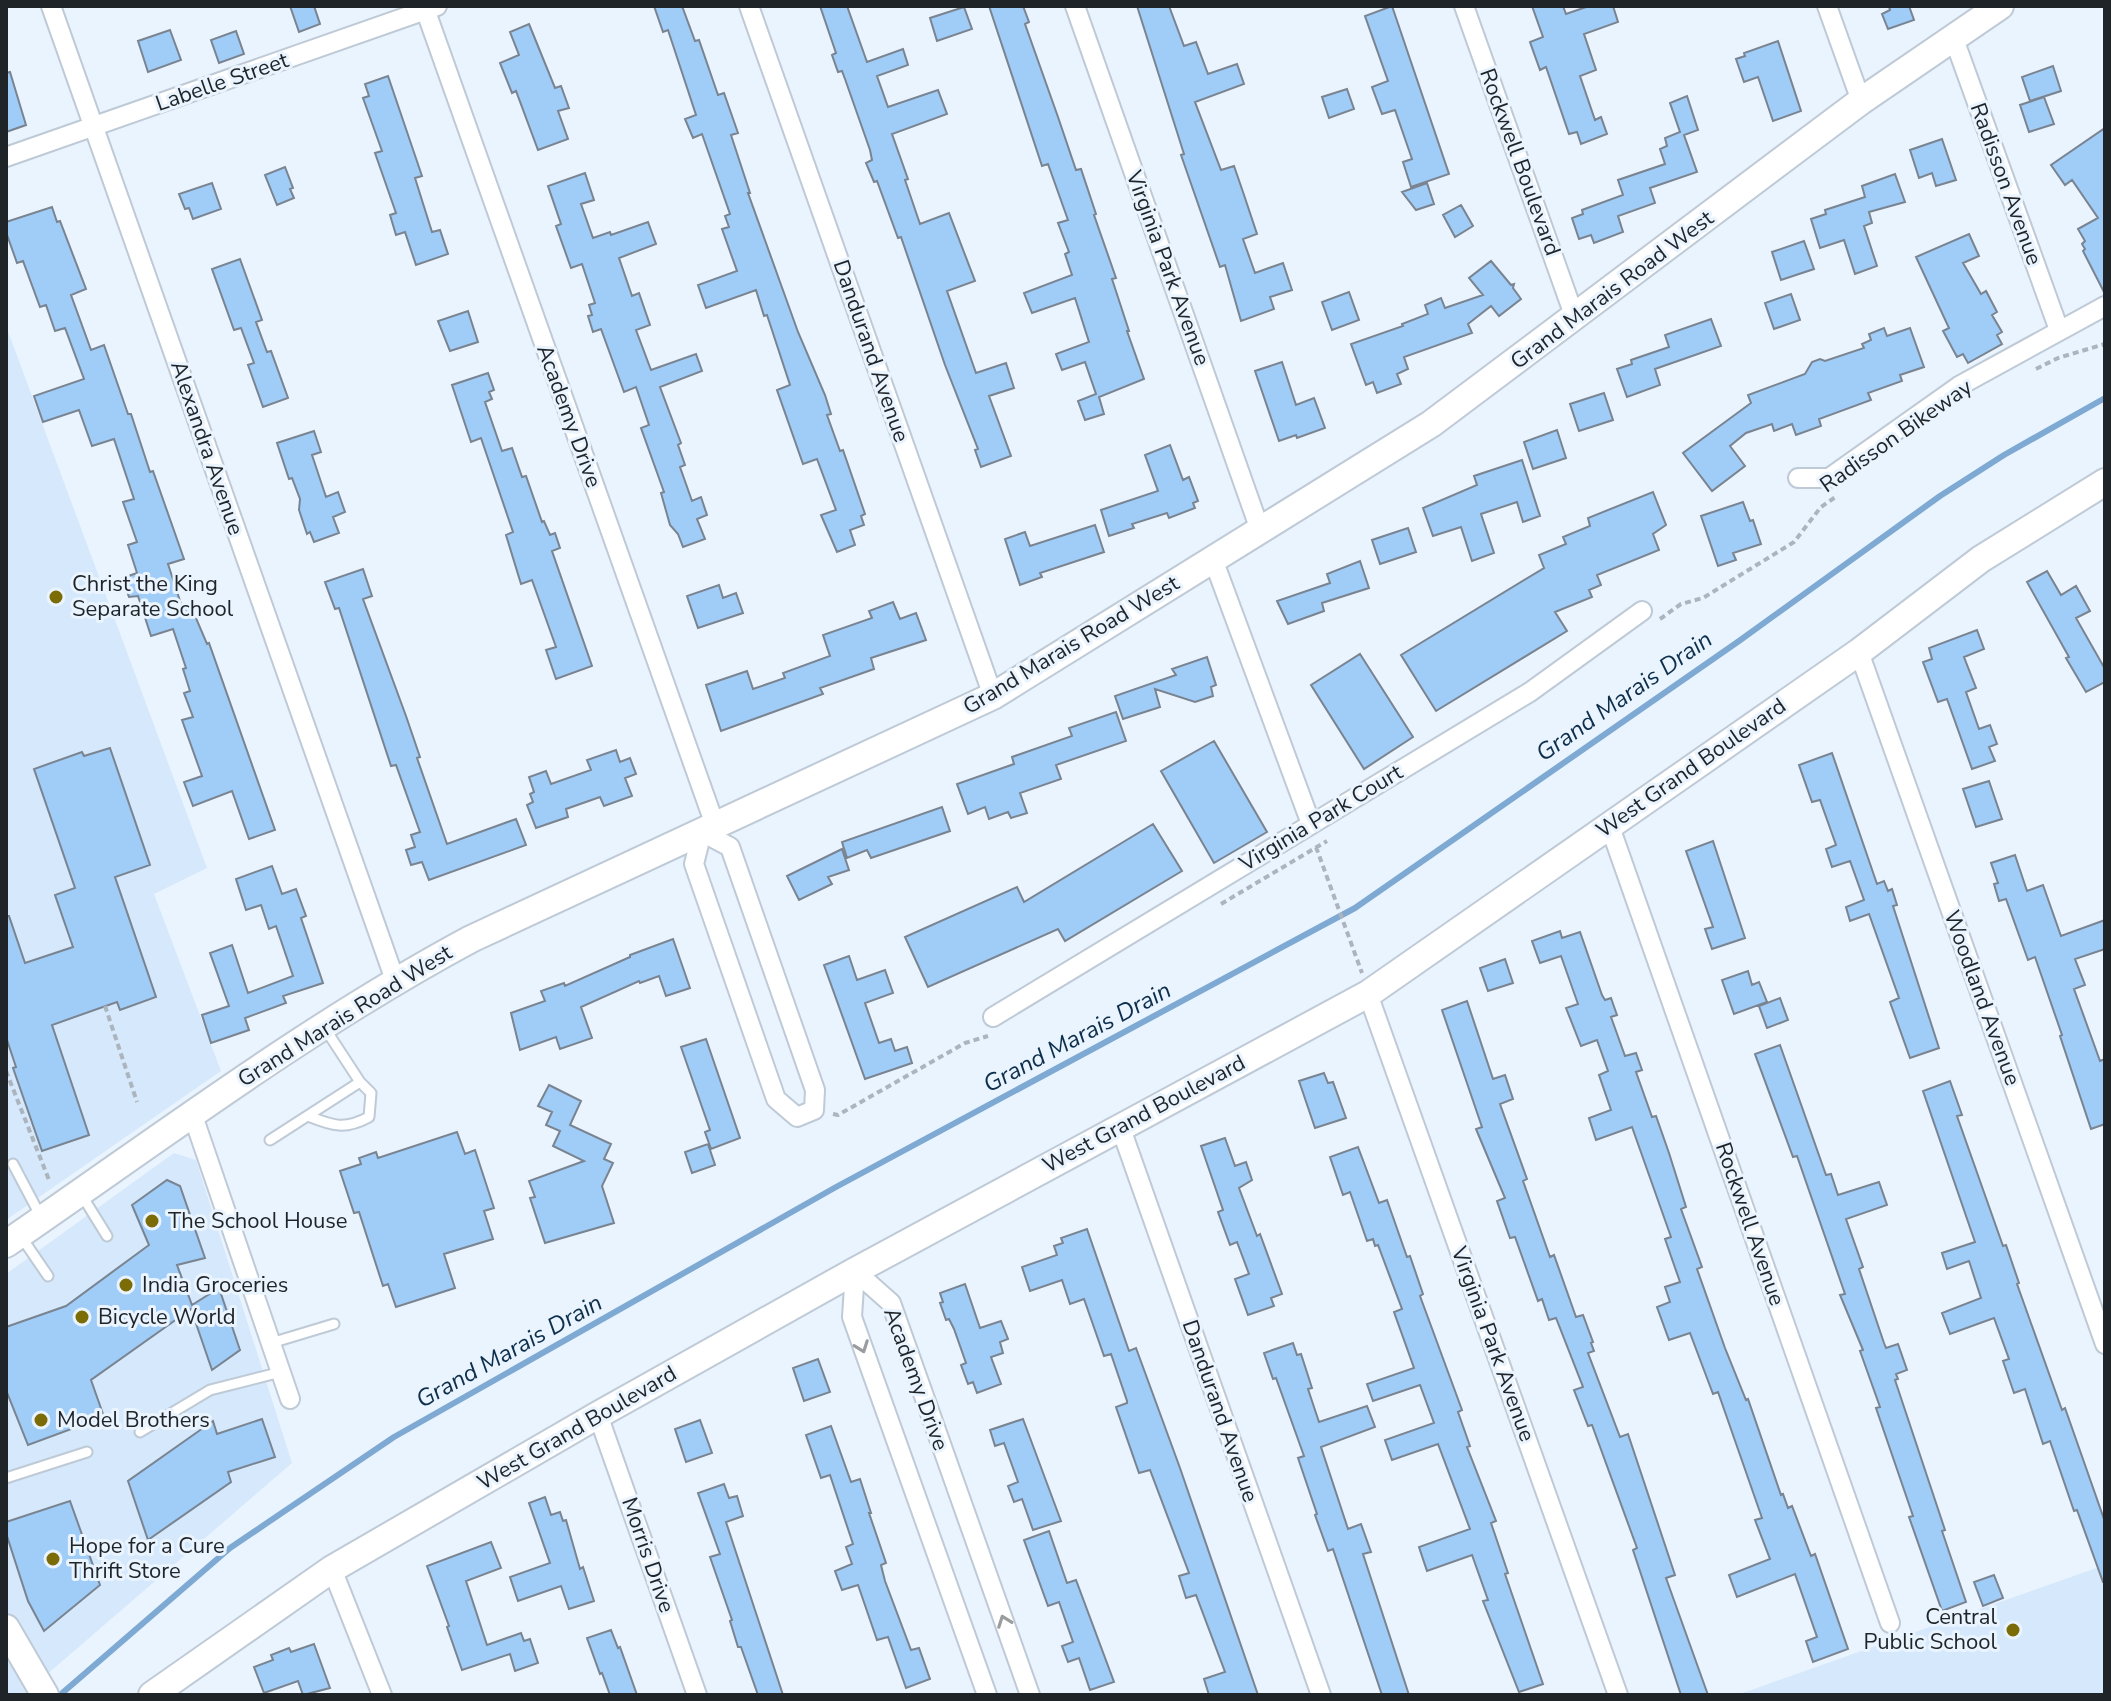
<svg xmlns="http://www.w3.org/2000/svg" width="2111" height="1701" viewBox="0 0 2111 1701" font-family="'Nunito Sans',sans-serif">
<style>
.built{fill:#d6e8fb}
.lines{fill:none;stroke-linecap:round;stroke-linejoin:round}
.stream{stroke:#7ea9d3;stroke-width:6}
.building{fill:#a0ccf8;stroke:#798490;stroke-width:2}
.lane-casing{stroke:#becad6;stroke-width:13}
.street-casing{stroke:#becad6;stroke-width:22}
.secondary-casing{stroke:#becad6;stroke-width:30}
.path{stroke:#acb4bd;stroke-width:4;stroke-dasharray:6 4;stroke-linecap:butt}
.lane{stroke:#fff;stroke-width:9}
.street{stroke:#fff;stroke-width:18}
.secondary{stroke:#fff;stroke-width:26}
.oneway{stroke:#9a9c9e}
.poi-dot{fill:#7c6c07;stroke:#eaf4ff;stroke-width:3}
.labels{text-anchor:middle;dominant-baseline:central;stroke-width:6;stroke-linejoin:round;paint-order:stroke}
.street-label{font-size:22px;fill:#1f2428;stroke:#eaf4ff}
.poi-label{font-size:22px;fill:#1f2428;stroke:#eaf4ff;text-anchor:start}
.water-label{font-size:24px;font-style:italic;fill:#0e2f4b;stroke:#eaf4ff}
</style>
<rect width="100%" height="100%" fill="#eaf4ff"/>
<path class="built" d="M6,326L207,868L154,894L221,1071L6,1220Z
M174,1153L196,1160L292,1463L23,1695H6V1274Z
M2105,1565V1695H1737Z"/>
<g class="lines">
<path class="stream" d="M60,1695L230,1548L394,1437L836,1187L1355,908L1739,641L1940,496L2004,455L2105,398"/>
</g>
<path class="building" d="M290,6H314L320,24L299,32Z
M654,6H682L695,41L699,40L718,95L724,93L738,133L731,135L750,193H748L798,332L825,395L831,414L827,415L840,451L843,450L865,514L861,516L864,525L850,530L855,545L837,552L821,515L836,510L817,459L803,464L777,390L790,385L767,315L764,316L756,290L706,308L698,285L737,271L722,229L729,227L725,216L730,214L702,134L693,138L685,119L696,115L668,30L663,32Z
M820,6H847L867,62L903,49L908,65L877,76L888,107L938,90L947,114L892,134L908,179L905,180L920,224L949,213L975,281L947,291L976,373L1006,363L1014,388L989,396L1011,456L981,467L975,450L978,449L945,365L901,237L898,238L877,181L874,182L866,163L872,160L870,150L845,79L842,71L838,72L832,55L836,53Z
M989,6H1023L1029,22L1025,24L1058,117L1076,170L1081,169L1096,214L1094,215L1116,278L1112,279L1129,331H1127L1144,379L1099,397L1104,414L1085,420L1078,401L1096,394L1085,362L1062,370L1056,354L1089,342L1075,298L1032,313L1024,293L1072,275L1065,254L1069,252L1058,223L1068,220L1048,164L1042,166Z
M1137,6H1169L1184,46L1196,42L1208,74L1237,64L1244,84L1195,102L1221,170L1234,166L1243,192L1257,234L1243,239L1255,273L1283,263L1292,290L1270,297L1274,309L1241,321L1225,265L1220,267L1181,155L1184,154Z
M1392,6L1449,174L1411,187L1403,162L1412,159L1395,110L1382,114L1372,87L1388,81L1365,16Z
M1532,6H1563L1566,14L1589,6H1613L1618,22L1584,34L1596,70L1580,76L1595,120L1601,117L1607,134L1581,144L1577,132L1569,134L1546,67L1540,70L1530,42L1543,37Z
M1889,6H1909L1914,20L1888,29L1882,14L1890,10Z
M964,7L972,29L937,41L930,18Z
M529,24L555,88L561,86L569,108L558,111L568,139L538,150L516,91L512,93L500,63L519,55L510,32Z
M170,30L181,60L148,72L138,41Z
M236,31L244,54L219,63L211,40Z
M1778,41L1801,111L1773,121L1758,77L1744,82L1736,59L1745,56L1744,53Z
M2053,66L2061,91L2030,101L2022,77Z
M10,72L26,125L6,132V73Z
M388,76L422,176L415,178L432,232L440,230L448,254L416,265L405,232L396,235L390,215L396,213L375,153L382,151L363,98L369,96L365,84Z
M1347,89L1354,109L1329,118L1322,97Z
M1687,96L1698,130L1684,135L1697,172L1650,188L1655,203L1618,216L1623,232L1594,243L1591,235L1579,239L1572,218L1583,214L1582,210L1623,195L1618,180L1665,164L1660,149L1667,146L1665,138L1680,132L1670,103Z
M2044,97L2054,124L2029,132L2020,105Z
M2105,128V294L2083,251L2085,249L2082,244L2085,241L2078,229L2098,218L2072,180L2065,185L2051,165Z
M1942,139L1956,180L1936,186L1932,173L1919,178L1910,150Z
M285,167L293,188L290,189L294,198L277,205L265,175Z
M585,173L594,200L581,204L593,238L610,232L611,235L648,222L656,244L619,258L632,296L639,293L650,325L636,330L651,370L696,354L702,371L660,387L681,443L678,445L685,465L680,467L692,501L701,497L707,515L697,519L705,539L683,547L678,534L670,525L661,493L664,492L641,428L649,425L636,387L624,392L601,329L593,332L588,316L592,315L589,305L595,303L582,264L571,268L556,226L561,224L548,186Z
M1895,174L1905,202L1869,212L1872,223L1864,226L1877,266L1855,274L1844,240L1820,248L1811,219L1826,214L1825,210L1865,197L1862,186Z
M212,183L221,209L193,219L189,208L185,209L179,194Z
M1427,183L1434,204L1416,210L1402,192Z
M1461,205L1473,226L1455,237L1443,215Z
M52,207L57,222L60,221L86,289L71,295L91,350L104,345L128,414H131L150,472L153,471L184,559L168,564L182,607L190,604L207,644L209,643L275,830L249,839L232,791L193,806L184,782L202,776L182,720L193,717L184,693L190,691L183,669L186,668L173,629L151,636L138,596L129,597L122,578L137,573L128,545L137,542L123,502L134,499L114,439L92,446L79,410L43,422L34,396L84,379L65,328L55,331L46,305L40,307L23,261L17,263L6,232V222Z
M1969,234L1979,256L1963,263L1981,294L1986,291L1997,312L1992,315L2002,332L1997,335L2002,344L1968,363L1963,354L1957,357L1943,331L1949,328L1916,257Z
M1804,241L1814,269L1781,280L1772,252Z
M240,259L262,320L256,322L267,352L271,351L288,398L263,407L248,365L254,363L241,328L234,330L212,269Z
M1491,261L1511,285L1514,284L1513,288L1521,299L1499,316L1491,306L1468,324L1472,333L1404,357L1408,369L1397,374L1401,384L1377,393L1373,382L1366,385L1351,344L1403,326L1402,324L1428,314L1425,305L1441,298L1445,308L1483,295L1469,278Z
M1349,292L1359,320L1332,330L1322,302Z
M1791,294L1800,320L1774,329L1765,303Z
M468,311L478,342L450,351L438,321Z
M1711,319L1721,346L1655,369L1660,385L1627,397L1617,369L1632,364L1631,360L1669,347L1665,335Z
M1884,328L1887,336L1910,328L1924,367L1900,375L1902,381L1868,393L1871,400L1819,419L1821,426L1796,435L1792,424L1774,431L1772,424L1746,433L1730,446L1745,466L1712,491L1683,453L1751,403L1748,395L1805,374L1812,362L1820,359L1825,361L1864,348L1862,344L1871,340L1869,334Z
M1282,362L1296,405L1314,398L1325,428L1297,438L1296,435L1279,441L1255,371Z
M488,373L494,390L489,392L492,399L485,402L502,451L512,448L522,477L526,476L542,522L544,521L550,535L555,533L560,548L552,551L592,666L556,679L546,650L556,647L532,580L521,584L506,535L513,532L481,438L471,442L452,385Z
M1604,393L1613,420L1579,431L1570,404Z
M1557,430L1566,458L1533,469L1524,442Z
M314,431L321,452L312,455L326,497L338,492L345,512L333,517L339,533L314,542L310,532L307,534L299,510L300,499L292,478L289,479L277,443Z
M1170,445L1183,480L1189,477L1198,501L1193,503L1195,508L1169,518L1167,513L1132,524L1134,528L1109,536L1101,510L1158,491L1145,455Z
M1522,460L1540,516L1523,522L1517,502L1481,514L1494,553L1472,561L1461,527L1433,536L1423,508L1477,485L1474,476Z
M1653,492L1666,525L1653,534L1659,550L1597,575L1601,585L1589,590L1592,597L1555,612L1567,631L1436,711L1401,655L1544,568L1539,555L1566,544L1563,537L1590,526L1588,518Z
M1743,502L1750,521L1753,520L1761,544L1733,553L1736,560L1718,566L1701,516Z
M1095,525L1104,552L1040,573L1042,577L1020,585L1005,539L1025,532L1030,546Z
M1408,528L1416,552L1380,564L1372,540Z
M1360,561L1369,588L1322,603L1324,611L1288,624L1277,601L1330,583L1327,574Z
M363,569L372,596L363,599L406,716L420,757L417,758L447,844L516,819L526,845L429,880L422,862L411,865L406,850L415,847L411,835L420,832L396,765L391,766L339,608L335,609L325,582Z
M2047,571L2061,595L2076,586L2090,611L2076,618L2105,669V682L2086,692L2066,658L2069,657L2027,582Z
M719,585L723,598L736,593L743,613L698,628L687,596Z
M893,602L900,619L916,613L926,640L871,658L874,669L820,688L823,694L721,731L706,685L747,671L753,689L785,678L783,673L830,656L823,635L872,618L869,611Z
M1977,630L1984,649L1964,657L1976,688L1966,692L1979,729L1990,725L1997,744L1989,747L1995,761L1972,769L1947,699L1938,702L1923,662L1932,659L1929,648Z
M1360,654L1413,737L1364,769L1311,685Z
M1207,657L1216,685L1211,687L1213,696L1195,702L1155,689L1160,707L1123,719L1115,696L1176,675L1172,669Z
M1116,712L1126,741L1056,765L1061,779L1020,793L1027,813L1011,818L1008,812L989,819L985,807L968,814L957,784L1014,764L1012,757L1072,736L1069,728Z
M1214,741L1267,832L1214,863L1161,771Z
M110,748L150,865L115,877L156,997L120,1010L117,1002L52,1025L89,1135L42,1151L13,1068L16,1067L6,1037V916H9L25,963L73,947L55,895L75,888L34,769L82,752L84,756Z
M616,750L620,762L630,758L636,774L625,778L632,796L604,806L600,797L566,809L568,817L536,828L527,805L533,802L530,794L534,792L529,777L546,771L551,784L591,770L587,760Z
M1832,753L1877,884L1884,881L1888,891L1892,889L1897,905L1893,906L1939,1048L1910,1058L1890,1002L1899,998L1869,914L1850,921L1846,907L1864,900L1850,861L1832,867L1826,849L1836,845L1820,800L1812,802L1799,765Z
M1989,781L2002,819L1976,827L1963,789Z
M942,807L950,831L871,858L867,850L847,858L842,842Z
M1153,824L1182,871L1065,941L1058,929L928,987L905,937L1017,887L1024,902Z
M1713,841L1745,938L1712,949L1705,929L1713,927L1686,851Z
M842,849L849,870L828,877L832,884L799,900L787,876Z
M2015,855L2027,891L2043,885L2061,936L2105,920V949L2075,959L2085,985L2074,989L2100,1061L2105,1059V1124L2091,1129L2060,1036L2062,1035L2035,957L2028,960L2006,899L1999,901L1994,884L1998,883L1991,863Z
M272,866L282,894L296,889L306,916L301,918L323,983L283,996L286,1003L245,1018L249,1030L211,1043L202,1015L229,1006L210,953L232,945L248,993L293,976L276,926L269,929L261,905L246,910L236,879Z
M1560,931L1562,938L1580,932L1602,995L1605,1000L1611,998L1617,1015L1611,1017L1625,1056L1636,1053L1642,1070L1636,1072L1652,1117L1656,1116L1669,1153L1686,1207L1681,1209L1702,1267L1697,1269L1725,1348L1746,1400L1748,1399L1781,1495L1783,1494L1788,1508L1792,1506L1811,1556L1815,1554L1848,1649L1813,1662L1806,1641L1817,1637L1795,1574L1737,1597L1729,1575L1770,1559L1755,1520L1762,1518L1718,1392L1713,1394L1690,1333L1669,1340L1657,1307L1670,1302L1665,1287L1680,1282L1665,1239L1671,1237L1632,1127L1596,1140L1589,1118L1611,1110L1599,1075L1608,1071L1597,1040L1581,1046L1566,1008L1578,1004L1561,956L1540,963L1532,941Z
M673,939L690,988L666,996L659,976L640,983L639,981L581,1007L592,1038L560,1049L556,1037L520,1050L511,1013L545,1001L541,991L564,983L565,986L630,957V955Z
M849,956L857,980L885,970L893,993L865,1003L879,1043L891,1039L895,1051L907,1047L912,1063L865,1079L824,965Z
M1505,959L1513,983L1488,991L1480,968Z
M1748,971L1752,985L1759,982L1767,1002L1734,1014L1722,980Z
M1780,998L1788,1020L1767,1028L1759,1006Z
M1467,1001L1493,1079L1505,1075L1513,1099L1500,1104L1527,1179L1523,1181L1550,1257L1554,1255L1576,1317L1583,1315L1593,1342L1591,1343L1594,1351L1588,1353L1620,1437L1628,1434L1675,1575L1666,1578L1708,1695H1681L1633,1550L1637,1548L1592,1425L1588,1426L1574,1390L1583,1387L1556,1318L1549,1320L1542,1299L1538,1301L1515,1237L1510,1238L1497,1201L1505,1198L1476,1129L1482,1127L1442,1010Z
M706,1039L740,1138L711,1149L705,1132L710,1130L681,1047Z
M1780,1045L1826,1175L1831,1174L1838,1195L1879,1182L1887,1205L1846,1219L1863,1267L1859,1269L1884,1343L1886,1348L1898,1344L1907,1370L1896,1374L1898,1379L1895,1380L1945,1530L1942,1531L1966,1602L1942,1611L1909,1517L1913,1516L1876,1408L1880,1407L1860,1351L1863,1350L1840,1295L1845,1294L1797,1156L1793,1157L1755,1054Z
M1324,1073L1328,1083L1333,1082L1346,1118L1315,1128L1299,1081Z
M1950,1081L1962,1115L1957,1116L2003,1246L2006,1245L2019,1283L2017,1284L2062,1410L2065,1408L2105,1522V1582H2103L2077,1510L2074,1511L2050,1441L2043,1444L2025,1389L2014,1393L2003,1361L2009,1359L1994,1318L1950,1334L1942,1313L1981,1298L1969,1261L1947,1269L1942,1253L1975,1242L1923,1091Z
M549,1085L581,1101L570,1125L611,1144L604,1159L613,1163L602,1186L614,1223L545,1243L530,1198L535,1197L529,1181L584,1161L553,1146L560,1131L546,1125L552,1112L538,1106Z
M457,1132L465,1154L475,1150L494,1208L484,1211L493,1239L444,1254L455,1288L396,1307L388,1284L383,1286L359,1212L354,1213L340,1171L361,1164L359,1158L376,1152L378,1158Z
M1225,1138L1235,1166L1246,1162L1252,1180L1239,1188L1257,1236L1260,1234L1282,1294L1271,1298L1274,1306L1248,1315L1235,1279L1249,1274L1237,1242L1230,1245L1218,1212L1223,1210L1201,1146Z
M708,1144L715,1165L692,1173L685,1152Z
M1358,1147L1379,1203L1387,1200L1407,1257L1410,1256L1423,1294L1420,1296L1462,1410L1458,1412L1470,1446L1467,1447L1496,1521L1491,1523L1508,1573L1505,1574L1543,1684L1519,1692L1483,1601L1488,1600L1472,1555L1427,1571L1419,1547L1470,1529L1438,1444L1392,1460L1385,1440L1434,1423L1420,1385L1373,1401L1367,1384L1414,1368L1394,1312L1402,1309L1378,1245L1375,1246L1373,1239L1367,1241L1350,1192L1343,1195L1330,1157Z
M167,1180L180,1186L205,1258L177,1265L192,1305L219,1288L240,1350L212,1370L191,1309L91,1380L104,1417L28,1445L6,1390V1327L66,1306L149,1245L132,1205Z
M1087,1229L1129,1351L1136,1348L1180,1468L1258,1695H1209L1204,1679L1225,1672L1196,1595L1186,1598L1179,1576L1189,1573L1150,1470L1139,1473L1116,1407L1127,1403V1401L1111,1354L1104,1356L1084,1299L1070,1304L1062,1280L1030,1291L1022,1267L1057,1255L1054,1246L1063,1243L1061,1238Z
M965,1284L980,1328L1001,1321L1008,1339L1000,1342L1003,1353L991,1357L1001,1384L977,1393L973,1382L968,1384L961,1365L966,1363L954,1329L949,1319L946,1320L940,1303L943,1302L940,1293Z
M1293,1343L1297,1355L1301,1354L1312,1388L1308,1389L1319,1422L1367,1406L1375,1427L1321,1447L1348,1529L1361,1524L1371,1552L1363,1554L1409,1695H1382L1333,1549L1328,1551L1315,1515L1317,1514L1298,1458L1304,1456L1276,1378L1273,1379L1264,1353Z
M818,1359L830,1392L804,1401L793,1368Z
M262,1419L275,1457L228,1472L231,1482L148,1540L128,1481L213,1421L217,1434Z
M1023,1419L1061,1521L1033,1530L1022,1499L1014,1502L1008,1486L1018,1482L1004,1443L995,1446L990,1430Z
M700,1420L712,1453L686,1462L675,1429Z
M831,1426L851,1482L860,1479L871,1513H869L886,1563L881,1565L885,1581L911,1650L919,1648L930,1679L906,1688L888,1637L877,1640L858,1585L842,1590L835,1571L852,1564L846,1547L853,1544L830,1475L821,1478L806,1435Z
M724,1484L729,1498L737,1496L743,1516L726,1522L783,1695H758L741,1647H738L730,1621L732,1620L710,1557L720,1554L698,1493Z
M545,1497L551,1515L560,1512L563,1521L566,1520L580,1569L583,1567L594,1601L569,1609L561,1586L518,1601L510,1577L550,1563L529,1503Z
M70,1501L100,1585L44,1631L28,1601L6,1533V1522Z
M1049,1531L1067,1583L1076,1580L1114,1682L1090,1690L1079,1658L1068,1662L1062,1646L1073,1642L1059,1602L1048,1606L1024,1540Z
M491,1542L501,1568L466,1581L487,1645L521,1633L524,1641L530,1639L538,1663L515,1671L510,1654L462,1670L447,1627L449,1626L427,1566Z
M1994,1575L2003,1598L1983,1606L1974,1582Z
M611,1630L618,1648L620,1647L637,1695H610L602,1673L600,1674L587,1638Z
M314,1644L330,1688L303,1695L298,1681L264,1693L254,1667L273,1660L271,1655L289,1648L291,1652Z"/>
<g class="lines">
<defs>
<path id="lane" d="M308,1116C333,1126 345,1130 369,1117L371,1093L360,1082
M270,1140L360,1082L326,1030
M13,1164L41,1217
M81,1194L107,1236
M20,1235L48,1276
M271,1343L334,1324
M140,1432L210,1390L281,1372
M6,1478L87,1452"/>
<path id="street" d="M51,6L395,980
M424,6L715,825
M749,6L993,696
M1075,6L1260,530
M1464,6L1575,318
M1827,6L1861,101
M1954,39L2059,330
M6,157L437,6
M1798,478H1829L1959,386L2105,306
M1213,559L1311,824
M1859,652L2105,1344
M1609,824L1890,1623
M702,832L730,847L815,1090L814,1110L797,1117L776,1099L694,864Z
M1368,994L1618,1695
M993,1017L1530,692L1642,611
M192,1113L290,1399
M1120,1126L1321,1695
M855,1271L891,1303L1030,1695
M855,1271L852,1317L987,1695
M598,1415L697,1695
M332,1569L382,1695"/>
<path id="secondary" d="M6,1244C159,1139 307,1027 471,939L993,696L1431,424L1861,101L2000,6
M6,1628L45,1695
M152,1695L332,1569L598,1415L855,1271L1368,994L1859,652L1981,559L2105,482"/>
</defs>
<use href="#lane" class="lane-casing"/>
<use href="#street" class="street-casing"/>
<use href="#secondary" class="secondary-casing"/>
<path class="path" d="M2036,369L2058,358L2105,344
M1660,619L1681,604L1703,598L1794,542L1821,507L1837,496
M1316,847L1362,973
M1221,904L1327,841
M105,1006L137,1102
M6,1071L49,1180
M833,1114L838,1115L965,1043L988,1036"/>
<use href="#lane" class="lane"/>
<use href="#street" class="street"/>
<use href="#secondary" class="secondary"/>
</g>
<defs><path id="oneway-chevron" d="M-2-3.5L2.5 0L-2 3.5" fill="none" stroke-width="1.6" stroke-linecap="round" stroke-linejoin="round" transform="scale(2)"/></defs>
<g class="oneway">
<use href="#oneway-chevron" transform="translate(862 1347) rotate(70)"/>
<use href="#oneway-chevron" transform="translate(1004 1621) rotate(-110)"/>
</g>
<g class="poi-dot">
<circle cx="56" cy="597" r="8"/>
<circle cx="152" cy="1221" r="8"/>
<circle cx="126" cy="1285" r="8"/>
<circle cx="82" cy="1317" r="8"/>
<circle cx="41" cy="1420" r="8"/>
<circle cx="53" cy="1559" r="8"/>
<circle cx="2013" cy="1630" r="8"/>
</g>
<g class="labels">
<g class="street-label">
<text transform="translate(222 82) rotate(-19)">Labelle Street</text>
<text transform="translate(1520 162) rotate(70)">Rockwell Boulevard</text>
<text transform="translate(2006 184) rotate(70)">Radisson Avenue</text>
<text transform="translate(1168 268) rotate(70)">Virginia Park Avenue</text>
<text transform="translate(1612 290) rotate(-37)">Grand Marais Road West</text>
<text transform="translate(871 351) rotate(71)">Dandurand Avenue</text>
<text transform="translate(569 416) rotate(70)">Academy Drive</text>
<text transform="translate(1896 436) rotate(-35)">Radisson Bikeway</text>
<text transform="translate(207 448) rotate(71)">Alexandra Avenue</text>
<text transform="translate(1071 645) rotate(-31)">Grand Marais Road West</text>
<text transform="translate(1691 768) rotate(-35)">West Grand Boulevard</text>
<text transform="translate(1321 818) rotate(-31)">Virginia Park Court</text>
<text transform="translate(1982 998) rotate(70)">Woodland Avenue</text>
<text transform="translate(345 1016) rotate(-32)">Grand Marais Road West</text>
<text transform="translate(1144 1114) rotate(-28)">West Grand Boulevard</text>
<text transform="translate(1750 1224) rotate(71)">Rockwell Avenue</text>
<text transform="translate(1493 1344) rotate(70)">Virginia Park Avenue</text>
<text transform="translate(916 1379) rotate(70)">Academy Drive</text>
<text transform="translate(1220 1411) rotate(71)">Dandurand Avenue</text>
<text transform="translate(577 1428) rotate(-30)">West Grand Boulevard</text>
<text transform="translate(648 1555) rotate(71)">Morris Drive</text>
</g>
<g class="poi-label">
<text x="72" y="584">Christ the King<tspan x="72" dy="25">Separate School</tspan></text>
<text x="168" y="1221">The School House</text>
<text x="142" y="1285">India Groceries</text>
<text x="98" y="1317">Bicycle World</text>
<text x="57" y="1420">Model Brothers</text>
<text x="69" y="1546">Hope for a Cure<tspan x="69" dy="25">Thrift Store</tspan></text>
<text x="1997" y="1617" text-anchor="end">Central<tspan x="1997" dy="25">Public School</tspan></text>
</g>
<g class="water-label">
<text transform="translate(1624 696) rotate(-35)">Grand Marais Drain</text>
<text transform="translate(1077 1037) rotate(-28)">Grand Marais Drain</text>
<text transform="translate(509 1351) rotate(-29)">Grand Marais Drain</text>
</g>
</g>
<rect width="2111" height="1701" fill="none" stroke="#1f2428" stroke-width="16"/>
</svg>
